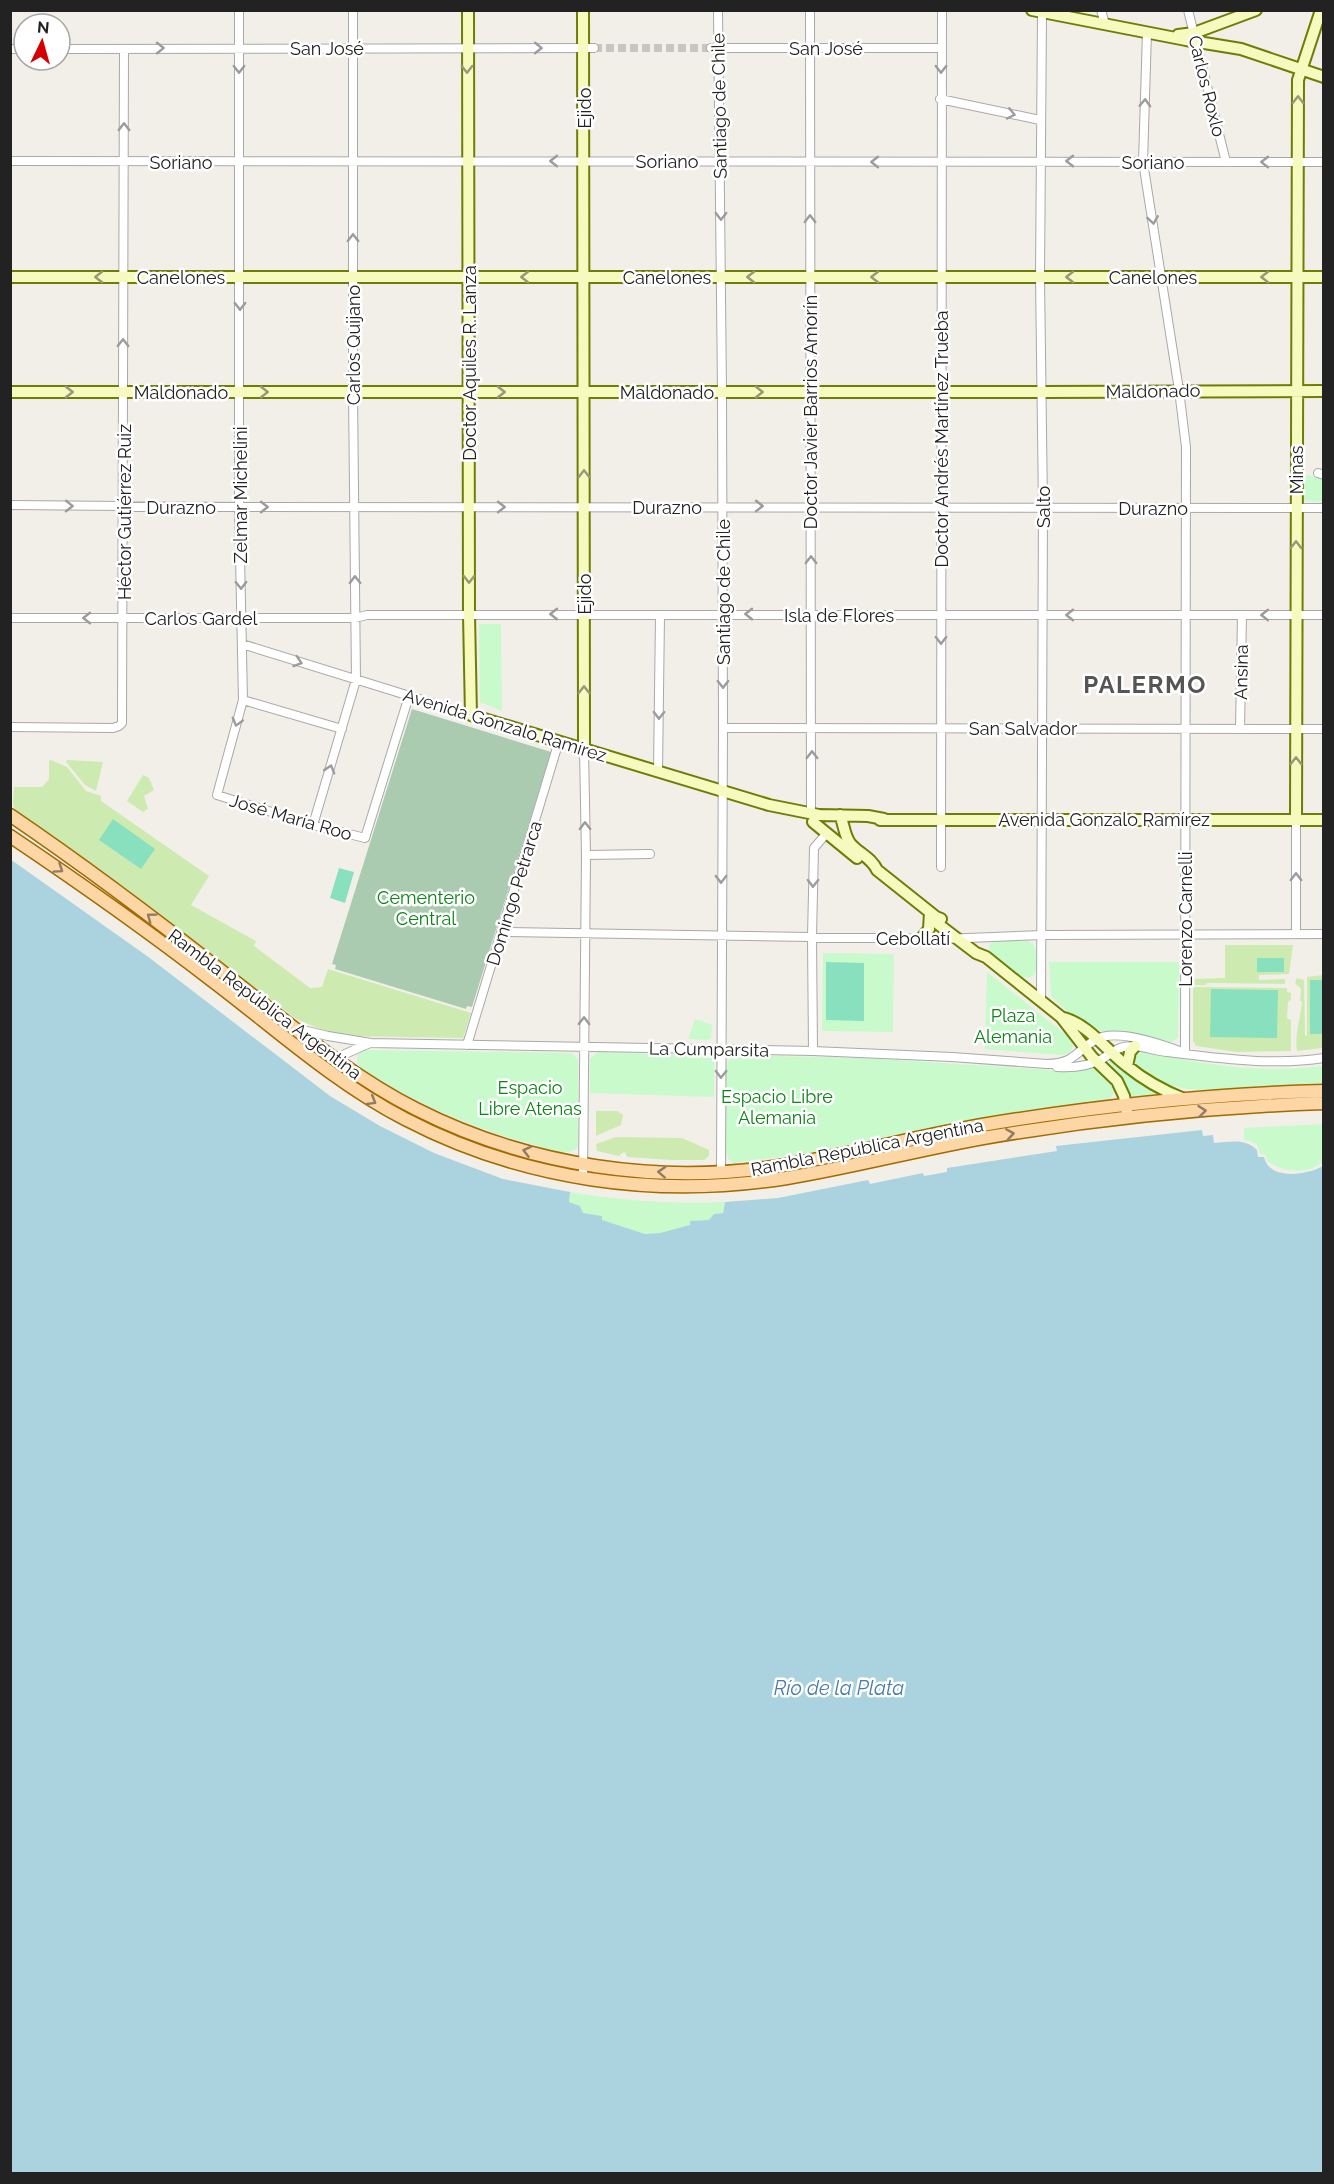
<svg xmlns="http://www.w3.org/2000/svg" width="1334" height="2184" viewBox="0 0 1334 2184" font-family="Raleway,sans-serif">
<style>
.grass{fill:#cdebb0}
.cemetery{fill:#aacbaf}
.park{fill:#c8facc}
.pitch{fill:#88e0be}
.water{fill:#aad3df}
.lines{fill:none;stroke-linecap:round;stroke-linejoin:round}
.street-tunnel{stroke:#c8c6c1;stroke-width:8;stroke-dasharray:8 4;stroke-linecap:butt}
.street-casing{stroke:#a9a9a9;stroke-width:10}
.secondary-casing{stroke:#707d05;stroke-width:14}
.primary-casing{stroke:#a06b00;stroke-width:15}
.street{stroke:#fff;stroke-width:8}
.secondary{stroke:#f7fabf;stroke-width:10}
.primary{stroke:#fcd6a4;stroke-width:12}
.oneway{stroke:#9c9c9c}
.oneway2{stroke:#979978}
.oneway3{stroke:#8f7c63}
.labels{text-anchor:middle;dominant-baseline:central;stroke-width:5;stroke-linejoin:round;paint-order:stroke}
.street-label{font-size:18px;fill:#222;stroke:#fff}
.park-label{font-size:18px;fill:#0c8416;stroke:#fff}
.water-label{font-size:20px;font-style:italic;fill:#4a7aab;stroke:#fff}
.district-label{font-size:24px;font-weight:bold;letter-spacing:1.5px;fill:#555;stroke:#fff}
</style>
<rect width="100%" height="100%" fill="#f2efe9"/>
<path class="grass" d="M51,760L67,767L86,791L101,796V801L209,876L191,905L256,941L254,946L310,988L322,987L328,969L471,1013L463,1038L344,1036L328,1032L296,1019L124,887L15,810L13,804L14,787H42L49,779V761Z
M67,760L103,762L96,791L85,785L66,762Z
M143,775L149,778L154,790L144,796L148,809L143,812L127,801Z
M1225,945H1293L1289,974L1259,975V980L1285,979V984L1207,983L1206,985H1193L1192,979L1225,978Z
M1323,975V1048L1297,1051C1294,1034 1301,1018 1302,1001H1300L1301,989L1295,983L1297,978L1304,980L1305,1035L1307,1036V977Z
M1193,987L1287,988V992L1291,993V1000L1288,1002L1287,1018L1291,1020V1051L1237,1052L1196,1046L1193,1041Z
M596,1111H617L623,1115L621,1125L596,1136Z
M616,1137L682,1138L709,1150V1156L704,1160H671L627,1157L625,1152L622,1153L619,1156L597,1151L596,1144Z"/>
<path class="cemetery" d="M412,709L551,752L472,1007L467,1006L466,1009L335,969L336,965L332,964Z"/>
<path class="park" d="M1302,474L1323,479V502L1302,500Z
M479,624H501L502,711L480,702Z
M995,941H1028L1033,944C1038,952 1038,966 1034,975L1028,978L1020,976L990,953L989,945Z
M823,953L894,954L893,1032L822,1031Z
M1049,962H1179L1178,1038L1169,1043L1128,1032L1097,1031L1070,1014L1051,996Z
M987,972L1070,1038L1073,1046L1070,1053L1061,1055L985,1049Z
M695,1019L712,1025L711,1038L708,1040L688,1039Z
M367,1050L572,1053L578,1060V1146C570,1159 547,1148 535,1145C473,1129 414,1103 361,1068L357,1063V1055Z
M1141,1050C1201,1065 1262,1074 1323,1066V1083L1201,1090C1172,1089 1156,1081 1132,1065V1056Z
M598,1052L709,1055L714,1062V1097L590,1093V1059Z
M732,1055L865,1058L1064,1071L1094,1066L1111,1084L1114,1093L1110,1099L959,1122L802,1154L734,1163L729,1160L726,1152V1068L728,1061Z
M1112,1059L1155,1091V1095L1130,1097L1120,1078L1108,1062Z
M1323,1124V1162C1308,1174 1283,1173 1267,1161L1266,1155L1260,1154L1257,1144L1244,1139V1128Z
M570,1192C622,1201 673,1204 725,1202L722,1213L714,1214L710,1220L691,1221V1225L660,1233L645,1234L601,1220L602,1216L583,1213L580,1206L569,1202Z"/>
<path class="pitch" d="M113,819L155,849L141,869L99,840Z
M339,868L354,872L345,903L330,898Z
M1257,958H1284V972H1257Z
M826,962L864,963V1021L826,1020Z
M1310,980H1323V1034H1310Z
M1211,989L1278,990L1277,1038L1210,1037Z"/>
<path class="water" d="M10,859L147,956L330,1096L380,1126L434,1153L503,1179L570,1192L569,1202L580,1206L583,1213L602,1216V1220L645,1234L660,1233L690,1225V1221L709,1220L714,1214L723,1213L725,1202L778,1198L868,1180L870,1184L923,1173L924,1176L947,1172V1168L1057,1151L1056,1146L1202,1130L1203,1136L1213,1135L1214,1143C1230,1142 1245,1138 1257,1150L1258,1157H1264C1269,1181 1308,1175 1323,1166V2173H11Z"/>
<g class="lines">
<path class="street-tunnel" d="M594,48H711"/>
<defs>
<path id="street" d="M239,10V507L243,700L217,795L313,825L365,838L409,696
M718,10L722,392L723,728L721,1173
M810,10L811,814
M1101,10L1105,24
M1188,10L1226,162
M1147,32L1143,162L1179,390L1186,447L1185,1053
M711,48H941
M10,49H24
M60,49L594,48
M940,99L1040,120
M10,161L1324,162
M1318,473L1324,475
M10,505L239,507L1324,508
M10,618H355L367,615H1324
M242,644L471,715
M243,700L342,729
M10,727L113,728L119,726L122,723L124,49
M723,728L1324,729
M1240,729L1242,615
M658,771L660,615
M313,825L356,680L353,392V10
M586,855L650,854
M941,867L942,10
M503,932L942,939L1042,935L1324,934
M1296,934V820
M1041,1001L1043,508L1040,277L1042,13
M299,1029L328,1036L371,1043L813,1051L952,1057L1047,1064C1075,1063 1074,1053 1095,1040C1115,1027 1164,1045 1185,1053
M467,1045L559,741
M813,1051L812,937L814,848L826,834
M339,1062L345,1054L370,1043
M1057,1067C1071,1068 1089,1066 1102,1059C1115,1051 1117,1046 1135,1046C1146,1047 1156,1051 1167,1052C1218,1058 1272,1066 1324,1058
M583,1178L586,855L584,749"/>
<path id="secondary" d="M468,10L469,615L471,715L769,805L819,815L868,816L884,819
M583,10L584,749
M1032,10L1186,40L1241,49L1324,77
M1178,35L1194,33L1256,10
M10,277H1324
M10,392H1042L1324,391
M840,815C844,824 844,835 850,843C858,853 872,858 877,870L936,917L941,919
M880,820H1324
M1296,820L1298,80L1321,10
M813,822L857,858
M936,917L938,924L976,953L986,957L1061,1017L1092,1057L1117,1081L1124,1096L1127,1112
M921,939L929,929L930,913
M1064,1018C1089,1025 1107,1051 1127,1066C1144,1080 1164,1091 1184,1099
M1127,1066L1130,1052L1135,1046"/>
<path id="primary" d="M10,815C85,866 158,921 229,977C290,1024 347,1074 416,1109C528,1166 662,1186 785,1165C851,1154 916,1137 982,1125C1095,1106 1209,1094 1324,1091
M10,836C80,883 148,931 214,982C276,1029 335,1083 405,1119C522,1180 657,1199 787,1178C852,1167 917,1150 983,1138C1095,1119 1209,1107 1324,1103"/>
</defs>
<use href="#street" class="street-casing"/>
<use href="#secondary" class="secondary-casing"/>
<use href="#primary" class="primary-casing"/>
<use href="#street" class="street"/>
<use href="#secondary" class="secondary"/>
<use href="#primary" class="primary"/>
</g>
<defs><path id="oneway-chevron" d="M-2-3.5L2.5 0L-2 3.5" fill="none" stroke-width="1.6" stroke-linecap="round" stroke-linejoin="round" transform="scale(1.5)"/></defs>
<g class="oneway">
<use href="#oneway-chevron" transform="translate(160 48) rotate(-1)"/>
<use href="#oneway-chevron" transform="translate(538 48) rotate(1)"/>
<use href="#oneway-chevron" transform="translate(239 69) rotate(90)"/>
<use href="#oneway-chevron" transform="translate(941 69) rotate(90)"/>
<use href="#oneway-chevron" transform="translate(1145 103) rotate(-88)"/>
<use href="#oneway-chevron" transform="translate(1011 114) rotate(12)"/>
<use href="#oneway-chevron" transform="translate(124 127) rotate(-90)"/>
<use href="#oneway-chevron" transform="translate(554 161) rotate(-180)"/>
<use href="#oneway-chevron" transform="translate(1070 161) rotate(-180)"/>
<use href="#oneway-chevron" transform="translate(875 162) rotate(180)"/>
<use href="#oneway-chevron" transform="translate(1265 162) rotate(-180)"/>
<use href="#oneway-chevron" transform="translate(721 216) rotate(90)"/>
<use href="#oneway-chevron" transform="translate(810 219) rotate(-90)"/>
<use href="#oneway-chevron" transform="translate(1153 220) rotate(81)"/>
<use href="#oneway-chevron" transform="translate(353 238) rotate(-90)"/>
<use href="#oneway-chevron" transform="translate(240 306) rotate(90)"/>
<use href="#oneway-chevron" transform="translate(123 343) rotate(-90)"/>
<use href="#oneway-chevron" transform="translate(69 506) rotate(1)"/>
<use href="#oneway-chevron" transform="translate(759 506)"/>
<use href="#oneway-chevron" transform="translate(264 507)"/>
<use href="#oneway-chevron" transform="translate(501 507)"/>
<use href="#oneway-chevron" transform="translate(811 560) rotate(-90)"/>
<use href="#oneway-chevron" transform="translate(355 580) rotate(-91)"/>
<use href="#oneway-chevron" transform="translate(241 585) rotate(89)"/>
<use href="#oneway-chevron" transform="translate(554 614) rotate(180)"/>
<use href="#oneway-chevron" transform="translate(749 614) rotate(180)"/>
<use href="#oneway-chevron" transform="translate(1070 615) rotate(-180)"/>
<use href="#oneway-chevron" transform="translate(1265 615) rotate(-180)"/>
<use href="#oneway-chevron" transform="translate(87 618) rotate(180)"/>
<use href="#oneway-chevron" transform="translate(941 640) rotate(90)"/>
<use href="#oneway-chevron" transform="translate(298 662) rotate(18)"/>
<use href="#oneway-chevron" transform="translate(723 684) rotate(89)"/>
<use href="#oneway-chevron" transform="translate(659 715) rotate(91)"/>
<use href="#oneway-chevron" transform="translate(237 722) rotate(106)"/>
<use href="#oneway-chevron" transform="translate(812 755) rotate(-90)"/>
<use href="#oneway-chevron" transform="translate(330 769) rotate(-73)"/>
<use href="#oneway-chevron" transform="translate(585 826) rotate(-91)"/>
<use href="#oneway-chevron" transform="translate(1296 877) rotate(-90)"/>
<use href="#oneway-chevron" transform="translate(721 879) rotate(90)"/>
<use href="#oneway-chevron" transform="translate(813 883) rotate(91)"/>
<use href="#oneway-chevron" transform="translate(584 1021) rotate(-89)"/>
<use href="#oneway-chevron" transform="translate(721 1074) rotate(91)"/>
</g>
<g class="oneway2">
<use href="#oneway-chevron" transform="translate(467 69) rotate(90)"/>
<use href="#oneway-chevron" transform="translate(1298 100) rotate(-90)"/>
<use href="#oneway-chevron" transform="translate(99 277) rotate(-180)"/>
<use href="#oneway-chevron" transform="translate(525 277) rotate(180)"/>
<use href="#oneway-chevron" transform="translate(751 277) rotate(180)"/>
<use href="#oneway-chevron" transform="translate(875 277) rotate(-180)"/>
<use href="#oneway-chevron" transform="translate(1070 277) rotate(180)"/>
<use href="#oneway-chevron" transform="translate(1265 277) rotate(-180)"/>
<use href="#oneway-chevron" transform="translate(69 392)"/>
<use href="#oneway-chevron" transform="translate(264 392)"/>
<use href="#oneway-chevron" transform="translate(501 392)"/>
<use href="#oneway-chevron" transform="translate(759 392)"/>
<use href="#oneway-chevron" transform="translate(584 474) rotate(-90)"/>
<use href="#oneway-chevron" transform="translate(1296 545) rotate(-90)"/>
<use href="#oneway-chevron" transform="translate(469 579) rotate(90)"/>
<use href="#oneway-chevron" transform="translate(584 690) rotate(-90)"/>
<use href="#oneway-chevron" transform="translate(1296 761) rotate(-90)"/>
</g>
<g class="oneway3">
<use href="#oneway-chevron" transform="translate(59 869) rotate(34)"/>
<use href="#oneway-chevron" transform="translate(151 917) rotate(-143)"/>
<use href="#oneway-chevron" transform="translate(372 1101) rotate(31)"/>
<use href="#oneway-chevron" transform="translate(1202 1111) rotate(-6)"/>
<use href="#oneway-chevron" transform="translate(1010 1134) rotate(-9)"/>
<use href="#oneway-chevron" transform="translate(527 1151) rotate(-165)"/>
<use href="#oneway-chevron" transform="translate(662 1172) rotate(-177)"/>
</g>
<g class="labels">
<g class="street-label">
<text x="327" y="48">San José</text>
<text x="826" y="48">San José</text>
<text transform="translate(1207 86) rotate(76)">Carlos Roxlo</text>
<text transform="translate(719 106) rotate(-91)">Santiago de Chile</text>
<text transform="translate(584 108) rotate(-90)">Ejido</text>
<text x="667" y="161">Soriano</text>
<text x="181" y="162">Soriano</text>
<text x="1153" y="162">Soriano</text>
<text x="181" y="277">Canelones</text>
<text x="667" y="277">Canelones</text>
<text x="1153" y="277">Canelones</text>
<text transform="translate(353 345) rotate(-90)">Carlos Quijano</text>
<text transform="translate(469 363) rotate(-90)">Doctor Aquiles R. Lanza</text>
<text transform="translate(1153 391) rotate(-1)">Maldonado</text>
<text x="181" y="392">Maldonado</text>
<text x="667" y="392">Maldonado</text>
<text transform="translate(810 412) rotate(-90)">Doctor Javier Barrios Amorín</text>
<text transform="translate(941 439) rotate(-90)">Doctor Andrés Martínez Trueba</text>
<text transform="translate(1296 470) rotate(-90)">Minas</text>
<text transform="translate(240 495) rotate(-90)">Zelmar Michelini</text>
<text x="181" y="507">Durazno</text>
<text x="667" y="507">Durazno</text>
<text transform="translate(1043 507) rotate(-90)">Salto</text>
<text x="1153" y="508">Durazno</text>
<text transform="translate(124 512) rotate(-90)">Héctor Gutiérrez Ruiz</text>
<text transform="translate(723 592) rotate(-90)">Santiago de Chile</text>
<text transform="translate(584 594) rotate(-90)">Ejido</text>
<text x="839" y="615">Isla de Flores</text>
<text x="201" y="618">Carlos Gardel</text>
<text transform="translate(1241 672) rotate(-89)">Ansina</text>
<text transform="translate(505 725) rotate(17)">Avenida Gonzalo Ramírez</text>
<text x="1023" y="728">San Salvador</text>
<text transform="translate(291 817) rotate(16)">José María Roo</text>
<text x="1104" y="819">Avenida Gonzalo Ramírez</text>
<text transform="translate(514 893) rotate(-73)">Domingo Petrarca</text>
<text transform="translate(1185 919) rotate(-90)">Lorenzo Carnelli</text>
<text x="913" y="938">Cebollatí</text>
<text transform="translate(265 1004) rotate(37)">Rambla República Argentina</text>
<text transform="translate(709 1049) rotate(1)">La Cumparsita</text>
<text transform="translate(867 1147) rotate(-11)">Rambla República Argentina</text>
</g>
<g class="park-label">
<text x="426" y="897">Cementerio<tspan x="426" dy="21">Central</tspan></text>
<text x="1013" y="1015">Plaza<tspan x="1013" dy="21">Alemania</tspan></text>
<text x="530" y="1087">Espacio<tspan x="530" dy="21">Libre Atenas</tspan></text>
<text x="777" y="1096">Espacio Libre<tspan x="777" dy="21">Alemania</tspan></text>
</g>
<g class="water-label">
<text x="839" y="1688">Río de la Plata</text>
</g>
<g class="district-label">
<text x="1145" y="684">PALERMO</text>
</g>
</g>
<rect width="1334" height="2184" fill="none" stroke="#222222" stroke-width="24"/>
<g transform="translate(42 42) rotate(5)"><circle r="28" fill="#ffffff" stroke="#a7a7a7" stroke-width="1.5"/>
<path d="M0-4.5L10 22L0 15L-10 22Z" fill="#d40000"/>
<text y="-9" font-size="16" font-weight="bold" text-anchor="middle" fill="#222222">N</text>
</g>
</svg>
